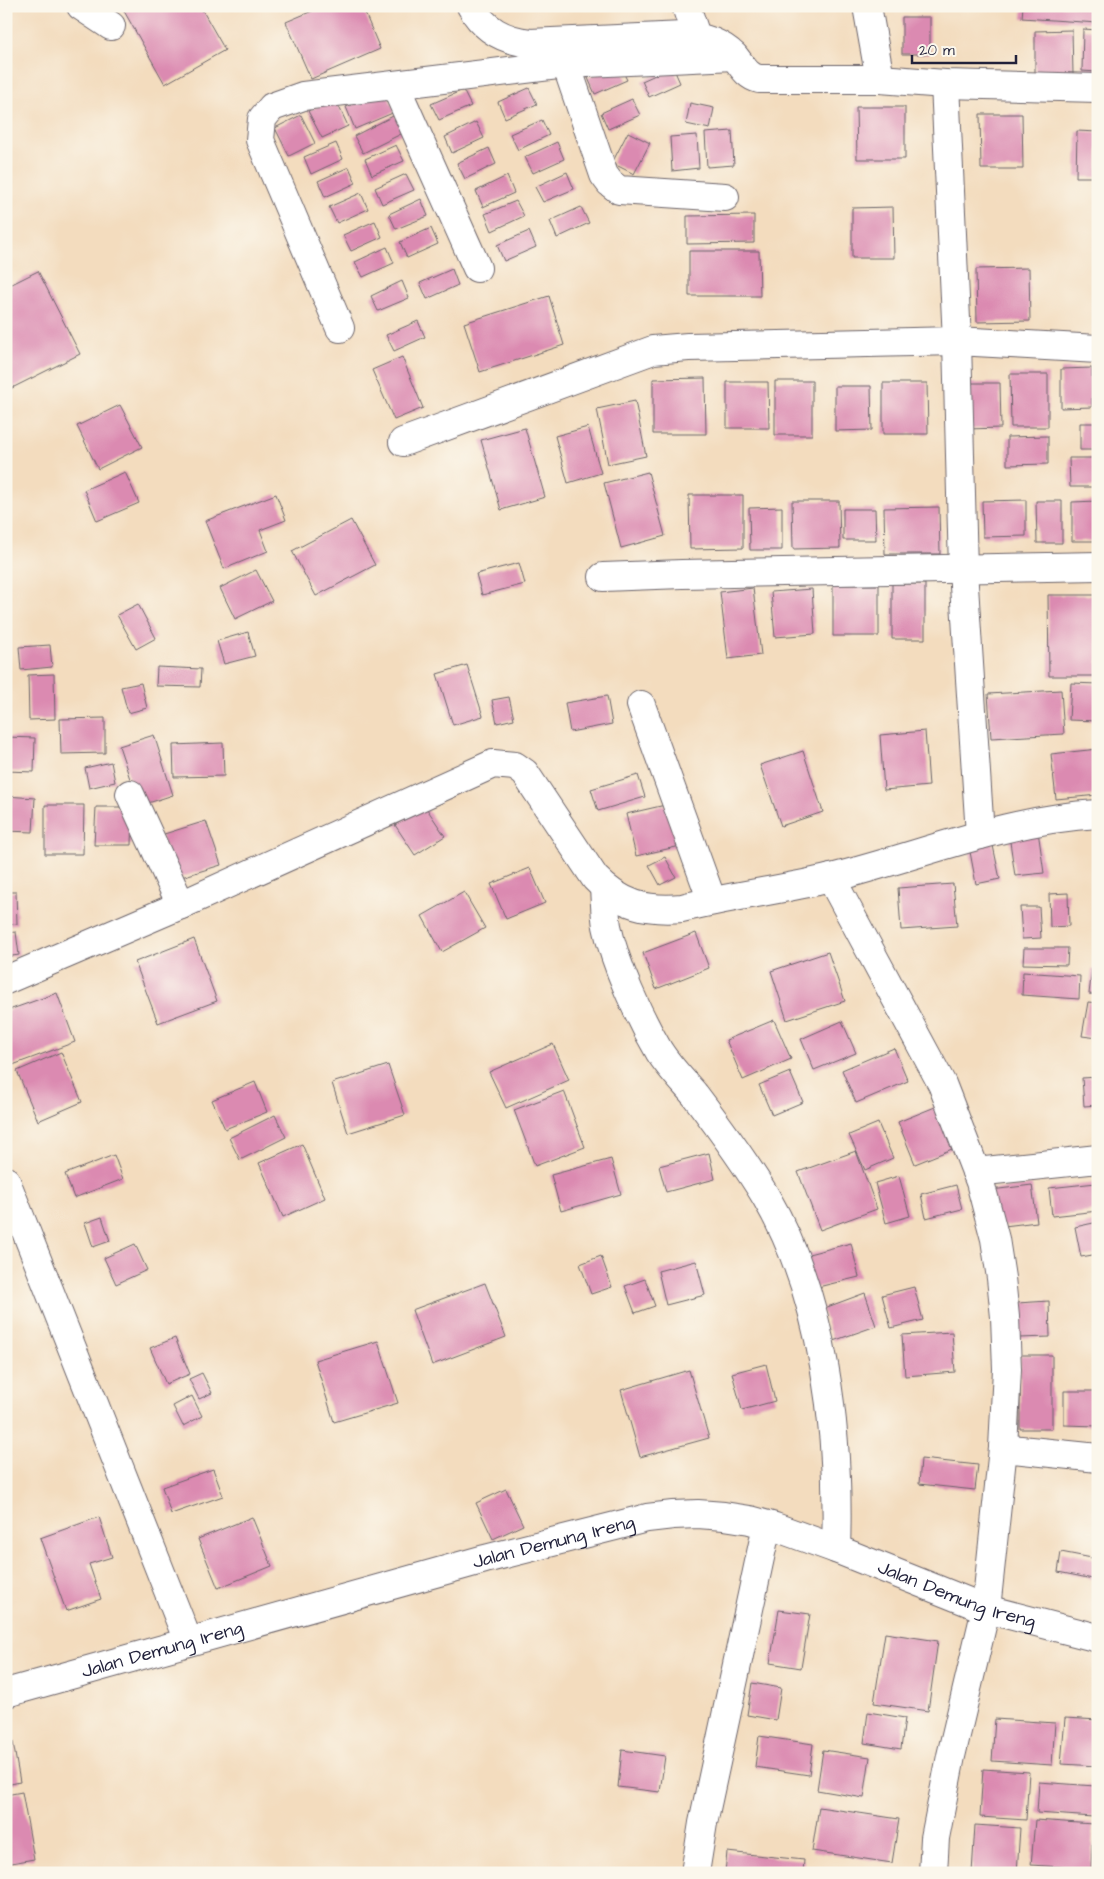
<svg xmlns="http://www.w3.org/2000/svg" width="1104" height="1879" viewBox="0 0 1104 1879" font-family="'Architects Daughter',sans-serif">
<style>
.building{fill:#db8ab1}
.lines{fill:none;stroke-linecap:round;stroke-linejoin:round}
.minor-casing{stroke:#6b6369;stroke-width:30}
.minor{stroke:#fff;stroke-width:28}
.labels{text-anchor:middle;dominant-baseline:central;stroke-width:4;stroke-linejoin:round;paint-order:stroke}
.street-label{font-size:19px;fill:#22223b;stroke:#fbf7ec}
</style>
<rect width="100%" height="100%" fill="#fbf7ec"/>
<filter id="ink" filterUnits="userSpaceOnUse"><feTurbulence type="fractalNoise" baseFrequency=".02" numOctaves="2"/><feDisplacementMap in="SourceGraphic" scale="10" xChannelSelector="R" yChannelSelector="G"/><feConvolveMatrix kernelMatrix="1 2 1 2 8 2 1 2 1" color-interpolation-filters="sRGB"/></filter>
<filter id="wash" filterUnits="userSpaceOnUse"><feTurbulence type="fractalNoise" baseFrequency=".0096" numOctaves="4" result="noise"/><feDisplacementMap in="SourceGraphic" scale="20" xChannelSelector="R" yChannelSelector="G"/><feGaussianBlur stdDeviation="1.12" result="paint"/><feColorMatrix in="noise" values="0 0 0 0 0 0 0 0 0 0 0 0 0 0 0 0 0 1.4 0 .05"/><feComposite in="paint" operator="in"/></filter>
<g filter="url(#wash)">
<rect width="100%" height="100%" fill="#f3dcbe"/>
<g id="blocks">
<path class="building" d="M133,6H200L225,50L165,84L124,11Z
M324,6H362L380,49L311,79L286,22Z
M1023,6H1098V23L1022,18Z
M902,17H930V54H902Z
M1083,29L1098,30V72L1082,71Z
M1072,30L1073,74H1035V31Z
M619,64L627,80L595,94L588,78Z
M673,67L680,83L649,97L642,81Z
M529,88L537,104L505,118L498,102Z
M386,90L395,112L355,129L346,107Z
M463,90L471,106L439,120L431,104Z
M335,98L348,126L322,138L308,111Z
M632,99L640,115L608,129L601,113Z
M690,103L714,108L710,129L686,124Z
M856,107H905V159H857Z
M980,114H1022L1023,169H981Z
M301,115L315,143L289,156L275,128Z
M395,115L405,132L363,153L354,136Z
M542,120L549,135L518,150L510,134Z
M476,122L484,138L452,153L445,137Z
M732,131L734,165L707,167L705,133Z
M1077,131L1098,132V177H1076Z
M628,132L650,143L634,174L612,163Z
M697,135L699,168L672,171L670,137Z
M557,142L564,159L533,173L525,157Z
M336,143L343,159L311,174L304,157Z
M396,145L404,161L372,175L365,159Z
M489,148L496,164L465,179L457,163Z
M349,167L356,183L325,197L318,181Z
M567,172L574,189L543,202L535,187Z
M406,174L414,190L382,204L375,188Z
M507,176L514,193L483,207L476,191Z
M361,193L368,209L337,223L329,207Z
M421,199L428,216L396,229L389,214Z
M516,201L524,216L492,231L485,214Z
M581,207L589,223L557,238L550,221Z
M893,207L894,258H852V208Z
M754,215V243L687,244V216Z
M375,221L382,237L351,251L343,235Z
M431,228L438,244L407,258L400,242Z
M529,231L536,247L504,261L497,245Z
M387,247L394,263L363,277L355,262Z
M689,251H759L760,296H689Z
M1029,268L1030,321L977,322L976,269Z
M452,269L458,285L427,299L420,283Z
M38,271L80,354L8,390L6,386V287Z
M402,281L409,298L378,311L371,296Z
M549,296L564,345L480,372L464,323Z
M418,321L425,337L394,351L386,335Z
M402,357L423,408L394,420L372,370Z
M1092,368V407L1061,408V369Z
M1010,374H1048V427H1011Z
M705,378L706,434H653V379Z
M775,381H812V435H775Z
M727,382H768L769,428H727Z
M883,383H927L928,434H883Z
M966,383H1000L1001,428L967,429Z
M835,386H871L872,430L835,431Z
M635,401L646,456L608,464L597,409Z
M120,405L142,447L98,469L77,426Z
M1080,423H1098V450H1080Z
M588,427L601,473L568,483L555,436Z
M525,428L545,497L501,510L481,440Z
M1048,436V464L1007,465V437Z
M1069,458H1098V487H1070Z
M125,472L139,503L97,521L84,490Z
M648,472L665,536L621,548L604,483Z
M276,494L286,520L260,530L268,551L224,569L205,521Z
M689,495H743V548L690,549Z
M1026,500V536L983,537L982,501Z
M792,501H839L840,548L793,549Z
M1036,501H1062V543H1037Z
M1098,501V541H1072V502Z
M782,507V550H750L749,508Z
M939,507L940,554H885L884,508Z
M843,509H875L876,540H843Z
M351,520L375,565L316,596L292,551Z
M519,563L525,584L482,595L476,574Z
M256,570L272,601L235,619L220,588Z
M892,584H925V639H892Z
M833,585H879V636H833Z
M753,588L761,655L728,659L720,592Z
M812,589L815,634L775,637L771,592Z
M1048,595H1098V676H1049Z
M138,604L156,638L136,649L117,615Z
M248,632L255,656L224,664L217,641Z
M50,645L52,667L21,670L19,647Z
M467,665L483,716L453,725L437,674Z
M157,667L201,669L200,687L156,686Z
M54,674L55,719L29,720L28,675Z
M141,683L147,708L128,713L121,687Z
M1071,683L1098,684V721L1069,720Z
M1061,690L1064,734L991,738L988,694Z
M607,696L612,724L570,732L565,703Z
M509,697L514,719L497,723L492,700Z
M105,718V753L61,754L60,719Z
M925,731L929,786L884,790L880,735Z
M154,735L173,795L139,806L119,746Z
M6,737L35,738L34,772L6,771Z
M223,743L224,776L174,777L173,745Z
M1098,749V795L1056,799L1051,754Z
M803,751L823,812L781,826L760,765Z
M111,762L115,782L89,788L85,768Z
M638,775L645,797L598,811L591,789Z
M6,796L35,798L33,832L6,831Z
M674,803L685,845L636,856L626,814Z
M45,805H84L83,854H45Z
M425,806L445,836L415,855L395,825Z
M96,807H132L131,845H94Z
M206,821L221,865L175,879L161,835Z
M1038,831L1044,873L1015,876L1009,835Z
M991,836L1000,879L976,884L968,841Z
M6,844H10L8,882H6Z
M665,857L676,877L660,885L649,865Z
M530,868L545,903L506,919L491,884Z
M953,884L957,926L901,930L898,888Z
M6,892H16L17,924L6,925Z
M464,892L485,928L442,952L422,916Z
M1068,893L1069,926L1050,927L1049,894Z
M1020,907H1039L1041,938L1022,939Z
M16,932L19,955L6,957V933Z
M696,933L709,968L656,989L643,953Z
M194,939L217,1001L158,1023L135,962Z
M1024,948H1068L1067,965L1023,964Z
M828,952L845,1001L787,1020L771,971Z
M1092,969H1098V995L1089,994Z
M1023,972L1080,976L1079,999L1022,995Z
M57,993L75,1042L10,1066L6,1057V1011Z
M1088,1002L1098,1003V1038L1082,1036Z
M774,1020L791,1059L743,1080L726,1040Z
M842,1021L856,1053L814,1070L801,1039Z
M553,1044L569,1080L506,1108L489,1072Z
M894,1048L908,1081L856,1103L842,1070Z
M61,1052L82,1102L38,1121L17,1071Z
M388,1065L405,1115L348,1133L332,1083Z
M790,1072L803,1102L772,1115L759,1085Z
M1098,1077V1105L1084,1106L1082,1078Z
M255,1082L267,1112L225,1129L212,1100Z
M564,1091L585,1147L535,1166L514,1110Z
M940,1105L957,1147L915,1164L898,1122Z
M275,1115L286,1137L240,1160L229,1138Z
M878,1123L893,1158L865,1170L849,1135Z
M302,1144L325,1198L283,1217L259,1163Z
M856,1151L877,1209L820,1230L798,1172Z
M709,1153L715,1179L666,1192L659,1166Z
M114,1155L123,1179L74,1198L65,1174Z
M611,1159L621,1194L561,1211L551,1175Z
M899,1176L910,1216L886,1223L875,1183Z
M1096,1183L1098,1211L1052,1216L1049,1188Z
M956,1185L962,1209L926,1218L921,1194Z
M1032,1185L1037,1222L996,1227L991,1190Z
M102,1217L110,1241L93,1247L85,1223Z
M1098,1222V1254L1081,1257L1075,1227Z
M851,1243L859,1277L814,1288L805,1255Z
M135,1244L147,1270L116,1284L104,1258Z
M601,1256L612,1287L591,1294L580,1264Z
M696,1261L705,1295L666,1305L658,1271Z
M645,1279L655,1306L635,1313L625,1286Z
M485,1283L506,1337L432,1365L412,1310Z
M914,1287L923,1320L891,1328L882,1295Z
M865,1293L876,1326L833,1341L822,1309Z
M1049,1301L1050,1337L1018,1338L1017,1303Z
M952,1332L955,1372L905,1376L902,1335Z
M175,1338L190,1374L166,1384L150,1348Z
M378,1341L398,1403L334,1422L315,1360Z
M1020,1355H1052V1429H1020Z
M766,1364L775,1401L742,1410L732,1373Z
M689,1370L709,1438L640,1457L621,1390Z
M202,1373L212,1393L199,1399L189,1379Z
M1064,1391H1098V1426L1064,1425Z
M192,1396L202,1416L183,1426L173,1406Z
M921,1459L978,1465L975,1490L919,1484Z
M213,1469L223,1496L171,1514L162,1487Z
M506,1489L523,1525L493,1539L476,1503Z
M99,1517L112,1557L89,1564L101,1599L66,1611L40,1538Z
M252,1517L272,1566L218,1588L198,1539Z
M1061,1552L1097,1559L1093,1579L1058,1572Z
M779,1610L810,1614L801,1668L770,1663Z
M885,1633L938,1641L928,1711L874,1703Z
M752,1683L781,1688L776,1720L747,1715Z
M868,1712L905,1718L901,1749L864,1743Z
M1065,1718L1098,1720V1766L1061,1764Z
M9,1719L20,1782L6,1785V1720Z
M995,1719L1055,1723L1052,1765L992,1761Z
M759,1736L813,1744L809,1775L755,1767Z
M622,1750L665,1756L660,1792L618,1787Z
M823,1750L870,1757L864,1798L817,1790Z
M983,1769L1029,1772L1026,1820L980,1817Z
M1039,1782L1095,1786L1093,1817L1037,1813Z
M22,1792L34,1859L6,1864V1795Z
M819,1807L899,1819L892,1863L812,1851Z
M1035,1820L1093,1824L1091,1869L1031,1865Z
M975,1825L1020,1828L1017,1873H972Z
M727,1852L804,1860L803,1873H725Z"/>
</g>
</g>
<g filter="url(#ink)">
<use href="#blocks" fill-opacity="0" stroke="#6b6369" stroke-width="1"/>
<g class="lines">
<defs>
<g id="minor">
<path d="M81,6L111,26"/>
<path d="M471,6C484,30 504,40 530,43L684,36C703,37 720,42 734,56C742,65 746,76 759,79H880L945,84L1098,88"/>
<path d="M686,6L696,36"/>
<path d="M867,6L880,79"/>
<path d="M566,64L604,175L610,183L619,190L725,197"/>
<path d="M945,84L957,341L963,570L980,835"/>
<path d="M395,85L477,268"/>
<path d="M340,328L260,140L262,119L272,107L303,96L566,64L734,56"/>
<path d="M403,442L653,350L688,347L957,341L1098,349"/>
<path d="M603,577L682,574L1098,566"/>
<path d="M641,705L712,901"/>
<path d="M130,794L181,905"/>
<path d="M831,878L942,1084L980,1182L995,1239L1001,1278L1005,1317L1007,1369L1003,1448L986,1609L951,1756L935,1838L933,1873"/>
<path d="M604,888C605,901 605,914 607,926C615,965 639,1017 659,1051C669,1067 683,1081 695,1095C720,1128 745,1162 766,1197C825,1298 840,1435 836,1549"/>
<path d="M6,980L181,905L493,764L515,766L525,773L595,878C621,905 646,911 682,908C731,896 782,890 831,878C920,856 1006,819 1098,814"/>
<path d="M976,1172L1098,1159"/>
<path d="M6,1181L188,1641"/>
<path d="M1003,1448L1098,1458"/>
<path id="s1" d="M6,1693L485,1559L647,1518L673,1515L698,1514L724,1516L750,1520L775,1527L836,1549L986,1609L1098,1638"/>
<path d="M695,1873L703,1823L767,1525"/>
</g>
</defs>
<use href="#minor" class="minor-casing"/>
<use href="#minor" class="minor"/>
</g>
</g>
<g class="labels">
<g class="street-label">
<text stroke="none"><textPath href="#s1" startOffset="568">Jalan Demung Ireng</textPath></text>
<text stroke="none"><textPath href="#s1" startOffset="988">Jalan Demung Ireng</textPath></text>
<text stroke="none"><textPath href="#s1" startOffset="162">Jalan Demung Ireng</textPath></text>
</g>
</g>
<rect width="1104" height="1879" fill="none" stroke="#fbf7ec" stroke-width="25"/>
<path d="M912 55v8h104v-8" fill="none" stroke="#22223b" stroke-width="2.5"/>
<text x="919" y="55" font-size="15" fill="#22223b" stroke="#fbf7ec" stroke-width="4" paint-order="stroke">20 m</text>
</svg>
